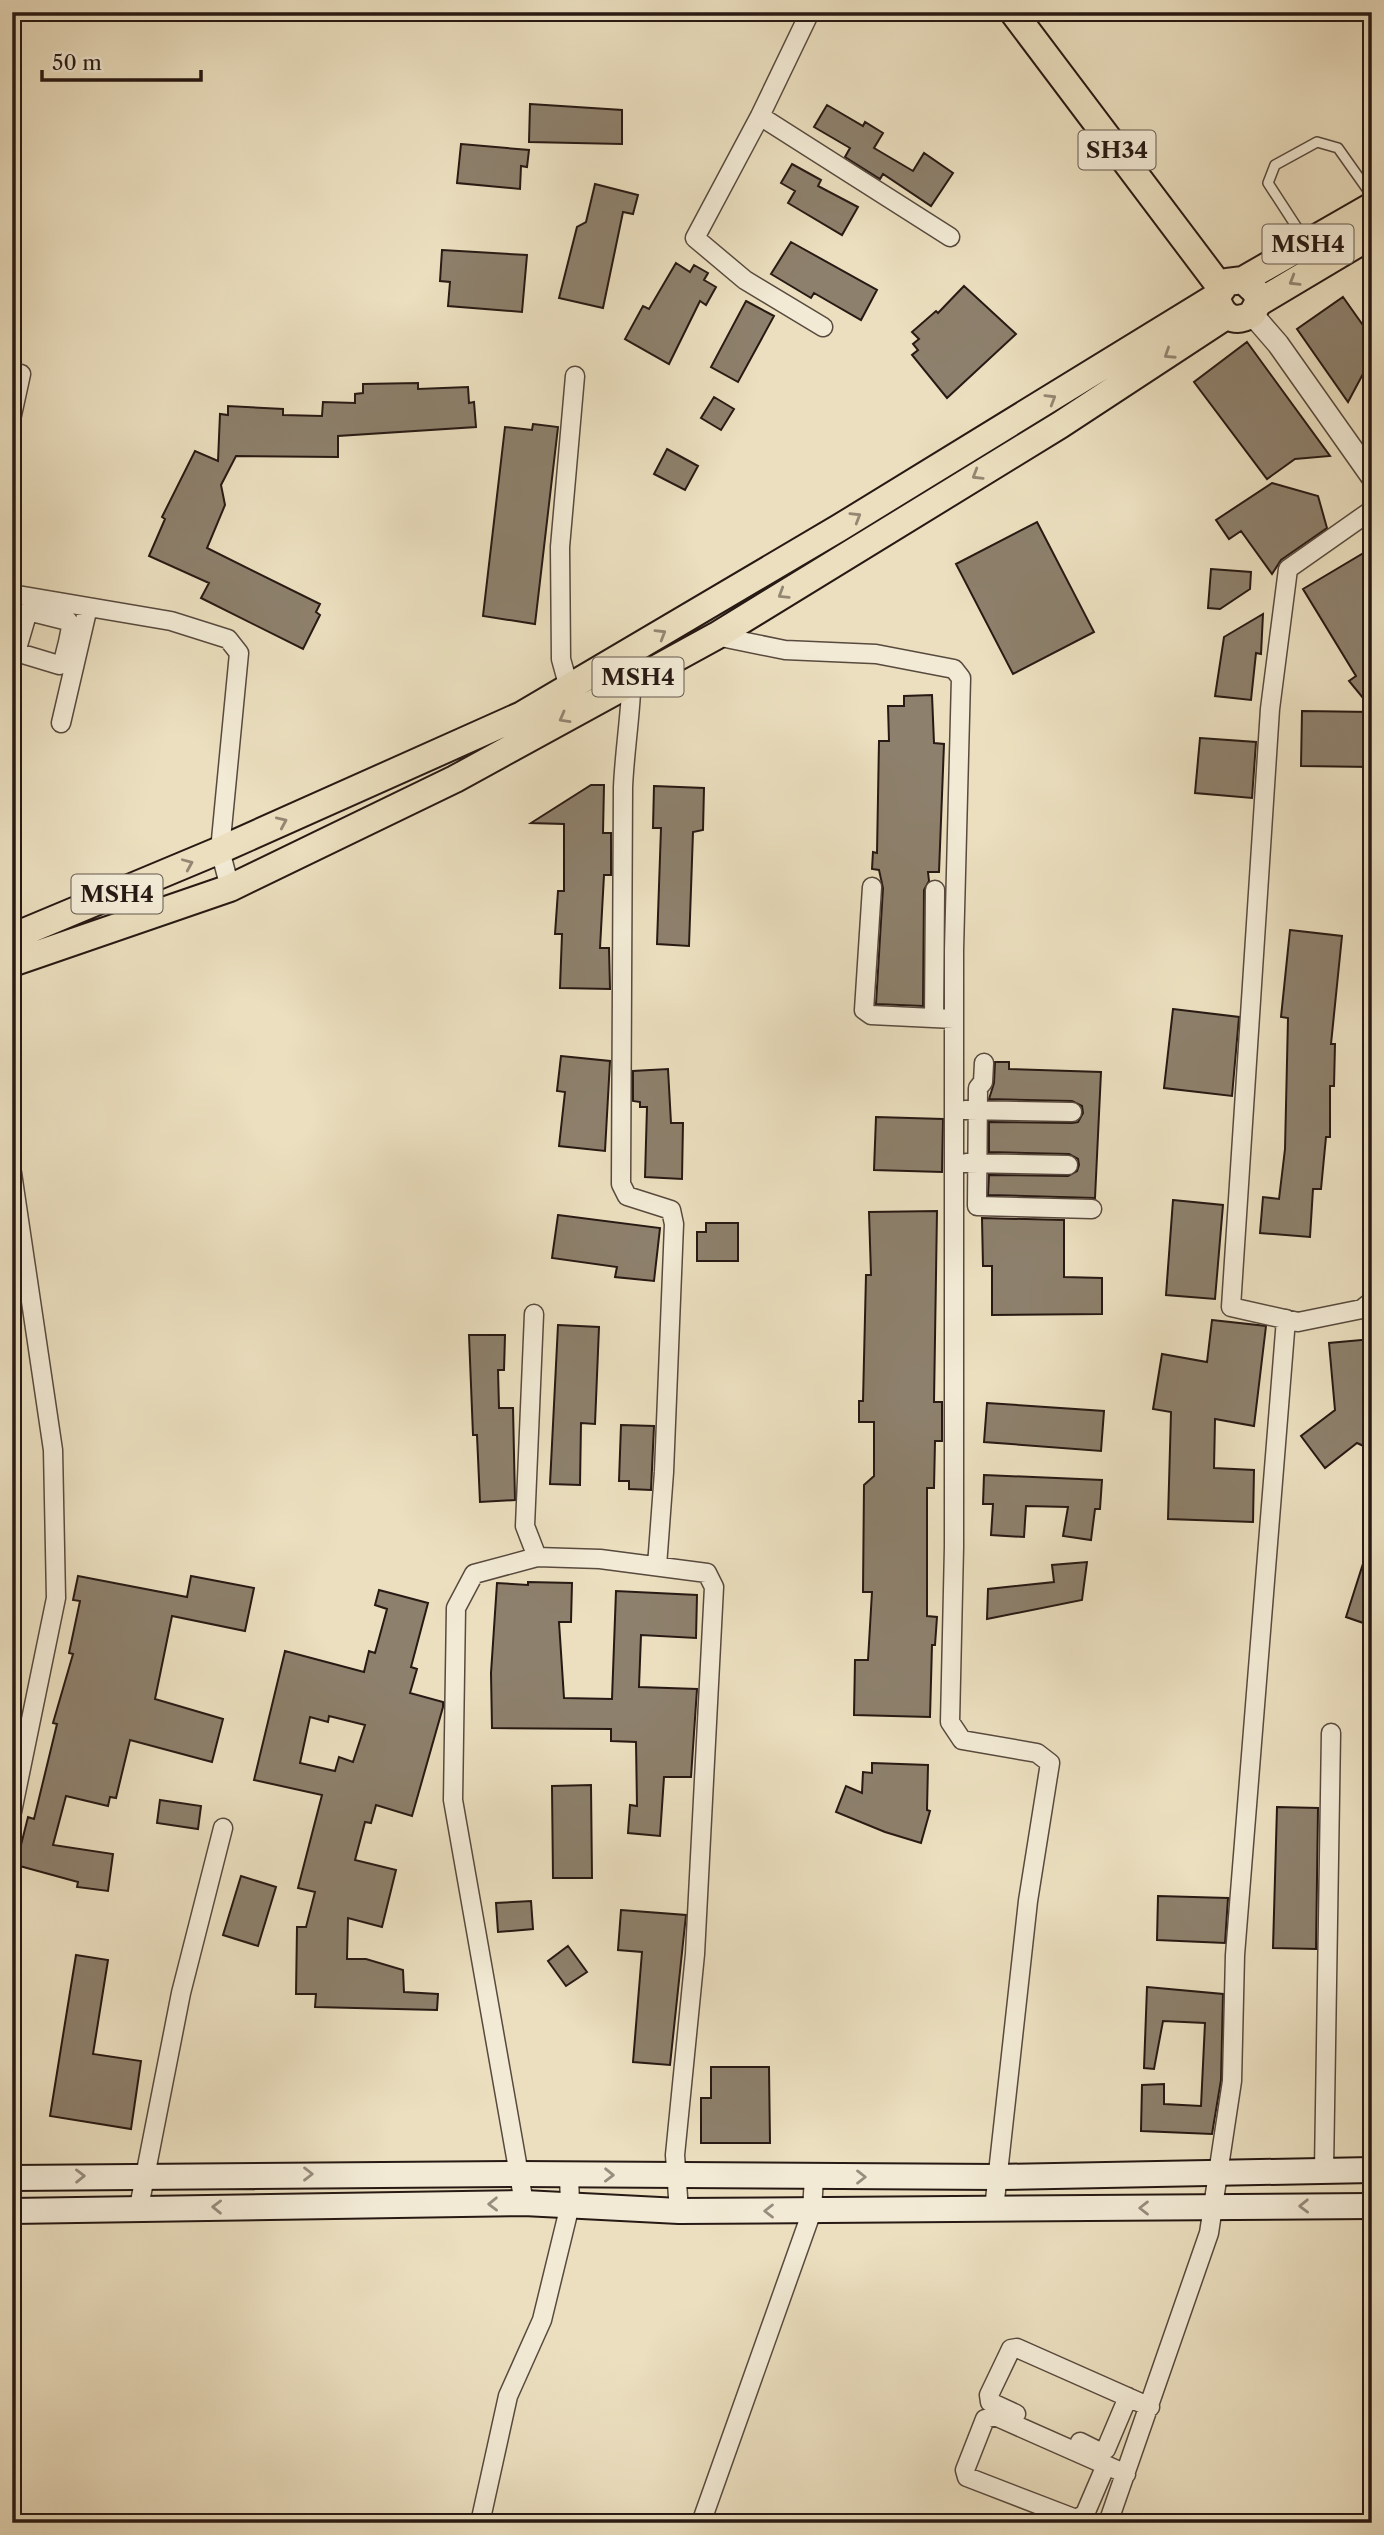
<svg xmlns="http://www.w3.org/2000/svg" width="1384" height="2535" viewBox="0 0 1384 2535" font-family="'Libre Caslon Text',serif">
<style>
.building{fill:#8d806c;stroke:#271913;stroke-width:2;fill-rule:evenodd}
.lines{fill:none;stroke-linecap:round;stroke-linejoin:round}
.service-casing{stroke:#584a3e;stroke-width:12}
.minor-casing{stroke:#584a3e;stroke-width:21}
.tertiary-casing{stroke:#584a3e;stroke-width:24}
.secondary-casing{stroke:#271913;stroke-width:28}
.primary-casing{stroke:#271913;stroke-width:30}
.service{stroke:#f2ead5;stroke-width:9}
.minor{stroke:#f2ead5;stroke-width:18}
.tertiary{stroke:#f2ead5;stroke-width:21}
.secondary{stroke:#f2ead5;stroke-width:24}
.primary{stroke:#ebdfbf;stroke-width:26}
.oneway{stroke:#938672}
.oneway2{stroke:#978c7e}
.labels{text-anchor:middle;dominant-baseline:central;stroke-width:5;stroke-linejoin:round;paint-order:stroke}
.shield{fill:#f2ead5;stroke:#64584d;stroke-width:2}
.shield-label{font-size:23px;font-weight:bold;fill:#271913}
</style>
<rect width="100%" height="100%" fill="#ebdfbf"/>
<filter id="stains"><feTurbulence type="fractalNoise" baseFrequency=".00286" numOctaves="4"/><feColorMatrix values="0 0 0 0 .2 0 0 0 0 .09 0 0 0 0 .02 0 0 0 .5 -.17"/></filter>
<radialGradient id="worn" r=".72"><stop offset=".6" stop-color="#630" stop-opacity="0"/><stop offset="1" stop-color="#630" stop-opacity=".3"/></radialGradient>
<path class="building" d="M530,104L622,110V144L529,142Z
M827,105L863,126L865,122L883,133L874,148L913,171L924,153L953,173L931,206L883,174L880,179L845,157L850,148L814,127Z
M461,144L529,150L527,167L521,166L520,189L457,183Z
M792,164L821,180L818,186L858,207L842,235L788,203L795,191L781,183Z
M595,184L638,195L633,214L623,212L603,308L559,298L577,227L586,222Z
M791,242L877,290L861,320L814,293L811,298L771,274Z
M442,250L527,255L522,312L448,306L450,282L440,281Z
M676,263L690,272L694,265L708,273L704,280L716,287L706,305L700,301L669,364L625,339L643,306L649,309Z
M964,286L1016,334L947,398L912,355L918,350L913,344L919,339L912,332L936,311L938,313Z
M1343,297L1372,338V357L1348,402L1297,329Z
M746,301L774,316L738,382L711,367Z
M1247,342L1330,456L1295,459L1267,479L1194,382Z
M418,383V389L468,387L469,403L474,402L476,427L338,436V457L236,456L221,485L225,505L207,548L320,604L316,612L320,615L303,649L201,598L209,583L149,556L165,519L162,517L195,451L218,461L220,414L228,415V406L283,409V415L322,416L323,402L355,403V394L363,393V384Z
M714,397L734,409L721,430L701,418Z
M533,424L558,427L535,624L483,616L505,427L532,430Z
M667,449L698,466L685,490L654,474Z
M1272,483L1318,496L1327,528L1281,560L1272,574L1241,531L1229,539L1216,520Z
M1037,522L1094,632L1013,674L956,564Z
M1372,548V709L1349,681L1356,676L1303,589Z
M1211,569L1251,572L1250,589L1220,609L1208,608Z
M1263,614L1261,654L1256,653L1251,700L1215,696L1224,637Z
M932,695L934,743L944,744L939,872H928L929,881L924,890L923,1006L876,1004L883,888L879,870L872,869L873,852L877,853L879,741H889L888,706H904V696Z
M1302,711L1372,712L1371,767L1301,766Z
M1200,738L1256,742L1252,798L1195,793Z
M591,785H604L603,833H611V875H604L600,948H609L610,989L560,988L562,934H555L558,891H564V824L531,823Z
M654,786L704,788L703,830L693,832L689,946L657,944L661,828H653Z
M1290,930L1342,936L1331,1044H1335L1334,1086H1330V1137H1326L1321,1189H1313L1310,1237L1260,1233L1263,1197L1279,1199L1285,1149L1288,1018L1281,1017Z
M1173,1009L1239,1017L1232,1096L1164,1088Z
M561,1056L610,1061L605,1151L559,1146L565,1092L557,1091Z
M995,1062H1009V1069L1101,1072L1095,1198L988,1195L989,1175L1068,1176L1077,1171L1079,1165L1078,1159L1069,1154L989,1152V1122L1072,1123L1078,1122L1083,1113L1082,1106L1072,1101L989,1099L994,1083Z
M668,1069L671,1123H683L682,1179L645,1177L647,1107H640V1102L633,1101V1071Z
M876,1117L943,1119L942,1172L874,1170Z
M1173,1200L1223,1205L1215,1299L1166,1295Z
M937,1211L934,1402H942V1441H935L934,1488H927V1616L937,1617L935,1645H932L930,1717L854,1715L855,1660H868L872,1592H863L864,1485L874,1476V1422H859V1401H863L866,1275H871L869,1212Z
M558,1215L660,1228L654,1281L615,1277L617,1267L552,1258Z
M982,1218L1064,1220V1277L1102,1278V1314L992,1315V1266H983Z
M706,1223H738V1261H697V1232H706Z
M1212,1320L1266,1326L1254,1426L1215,1419L1214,1468L1254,1470L1253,1522L1168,1519L1171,1412L1153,1409L1162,1354L1207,1362Z
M558,1325L599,1327L595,1424L581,1423L580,1485L550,1484Z
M469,1335H505L504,1370H498L499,1408H513L515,1500L480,1502L477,1435H473Z
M1372,1339V1450L1357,1443L1325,1468L1301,1436L1335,1410L1329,1343Z
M987,1403L1104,1411L1101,1451L984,1442Z
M621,1425L654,1426L651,1490L629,1489V1481H619Z
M984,1475L1102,1480L1100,1509H1095L1091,1540L1063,1536L1068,1507L1026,1506L1024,1537L991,1535L993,1504H983Z
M1368,1548H1372V1626L1346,1617Z
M1087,1562L1082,1600L987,1619L988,1589L1054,1582L1052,1565Z
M78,1576L187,1597L191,1576L254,1588L245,1631L172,1616L155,1699L223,1719L212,1762L130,1740L116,1798L110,1797L108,1806L66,1796L53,1845L113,1854L108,1891L77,1887L78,1882L16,1865L28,1817L34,1819L57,1724L53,1723L73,1654L69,1653L80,1601L73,1600Z
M528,1582L572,1583L571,1622H559L564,1698L612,1699L616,1591L697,1595L696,1638L641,1635L639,1687L697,1689L691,1777H664L660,1836L628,1833L630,1805L637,1806L636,1742L611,1741V1729L492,1728L491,1673L497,1583L528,1585Z
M379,1590L428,1603L411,1667L417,1669L410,1693L443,1702V1707L412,1816L376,1805L371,1823L365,1822L355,1860L396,1870L382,1927L348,1918L347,1959H366L403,1970L404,1992L438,1994L437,2010L315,2007L316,1994H296L297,1927H306L315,1892L298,1888L322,1795L254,1780L285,1651L364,1672L369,1651L375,1653L387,1609L375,1605ZM329,1716L365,1725L353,1762L339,1757L335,1771L300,1763L310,1717L328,1722Z
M872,1763L928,1765L927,1810L930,1811L921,1843L885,1832L836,1812L846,1786L862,1793L863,1772L872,1773Z
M591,1785L592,1878H553L552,1786Z
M160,1800L201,1806L198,1829L157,1823Z
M1277,1807L1318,1808L1316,1949L1273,1948Z
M241,1876L276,1887L258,1946L223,1935Z
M1158,1896L1228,1898L1225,1943L1157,1940Z
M531,1901L533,1929L498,1932L496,1903Z
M621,1910L686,1915L670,2065L633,2062L642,1952L618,1950Z
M568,1946L587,1972L566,1986L548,1961Z
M76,1955L108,1960L93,2054L141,2061L131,2129L50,2116Z
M1147,1987L1223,1994L1221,2080L1212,2134L1141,2131L1142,2085L1164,2084V2104L1201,2106L1205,2023L1163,2021L1154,2069L1144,2068Z
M711,2067H769L770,2143H701V2098H711Z"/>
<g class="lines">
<defs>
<path id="service" d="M1305,240L1268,183L1275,165L1317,142L1338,148L1372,196"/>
<path id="minor" d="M810,12L760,116L695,238L745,280L823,327
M760,116L950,237
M12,415L21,374
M1372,510L1288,569L1270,709L1231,1307L1298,1322L1362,1309L1372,1301
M12,594L171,621L228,639L239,653L220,850L230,888
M716,636L785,650L876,654L954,669L961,678L954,950V1547L950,1722L962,1740L1037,1753L1050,1763L1028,1901L994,2209
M68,642L71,627L68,621L28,611L16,652L59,665L63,662L68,642L79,644
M631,652C634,697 625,742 623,787L621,1184L627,1196L671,1210L674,1224L664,1472L657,1566
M569,688L561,659L560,547L575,376
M61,723L88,607
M872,887L864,1010L871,1015L954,1019
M934,1018L935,890
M984,1063L983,1082L978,1088L977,1206L1092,1209
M965,1110L1072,1112
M966,1163L1068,1165
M12,1173L53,1450L56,1598L12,1812
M534,1314L525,1526L537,1557L600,1559L707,1573L714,1587L695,1954L675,2155L679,2211
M1324,2170L1331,1733
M524,2203L453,1800L456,1608L474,1574L537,1557
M139,2207L181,1993L223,1828
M1016,2414L990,2402L989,2395L1011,2349L1017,2348L1150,2407
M1080,2442L1098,2451L1106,2449L1128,2397
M1106,2465L1085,2514L1076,2519L967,2477L965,2470L985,2419L995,2416L1126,2474
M480,2523L508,2396L542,2320L570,2205L569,2175
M701,2523L812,2211L814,2177
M1108,2523L1209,2233L1232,2081L1235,1955L1286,1319"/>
<path id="tertiary" d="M1252,314L1278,344L1372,477"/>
<path id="secondary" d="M12,2178L519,2174L998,2177L1372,2170
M12,2211L524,2203L679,2211L1372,2206"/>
<path id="primary" d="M1013,12L1221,288
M1243,280L1257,293L1258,303L1252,314C1234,325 1220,316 1217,296L1227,282L1243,280L1372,206
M1258,303L1372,235
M12,937L220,850L522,715L839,528L1217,296
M12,963L230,888L455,779L716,636L1060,425L1226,316"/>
</defs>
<use href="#service" class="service-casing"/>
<use href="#minor" class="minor-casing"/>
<use href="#tertiary" class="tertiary-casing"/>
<use href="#secondary" class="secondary-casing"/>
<use href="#primary" class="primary-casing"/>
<use href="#service" class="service"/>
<use href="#minor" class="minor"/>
<use href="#tertiary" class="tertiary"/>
<use href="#secondary" class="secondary"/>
<use href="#primary" class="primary"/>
</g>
<defs><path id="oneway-chevron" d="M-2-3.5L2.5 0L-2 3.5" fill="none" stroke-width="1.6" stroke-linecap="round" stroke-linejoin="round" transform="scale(1.75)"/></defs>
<g class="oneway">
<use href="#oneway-chevron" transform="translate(1294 281) rotate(149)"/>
<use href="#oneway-chevron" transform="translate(1169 354) rotate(147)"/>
<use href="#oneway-chevron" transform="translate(1051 399) rotate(-31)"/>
<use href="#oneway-chevron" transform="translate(977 475) rotate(149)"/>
<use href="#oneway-chevron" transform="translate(856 517) rotate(-31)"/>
<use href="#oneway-chevron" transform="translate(783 594) rotate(148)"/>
<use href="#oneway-chevron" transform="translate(661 634) rotate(-31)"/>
<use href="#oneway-chevron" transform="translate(564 718) rotate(151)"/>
<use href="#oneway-chevron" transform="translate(282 822) rotate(-24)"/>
<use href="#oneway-chevron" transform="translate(188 864) rotate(-23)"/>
</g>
<g class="oneway2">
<use href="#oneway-chevron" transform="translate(308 2174)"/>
<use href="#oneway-chevron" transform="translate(609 2175) rotate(1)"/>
<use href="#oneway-chevron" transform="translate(80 2176) rotate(-1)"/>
<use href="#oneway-chevron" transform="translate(861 2177)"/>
<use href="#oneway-chevron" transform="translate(493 2204) rotate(179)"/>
<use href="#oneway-chevron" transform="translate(1304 2206) rotate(179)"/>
<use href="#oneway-chevron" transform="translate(217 2207) rotate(-179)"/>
<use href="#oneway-chevron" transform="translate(1144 2208) rotate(180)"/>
<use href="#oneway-chevron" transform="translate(769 2211) rotate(180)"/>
</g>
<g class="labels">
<g class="shield">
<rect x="1078.5" y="130.5" width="77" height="39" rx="5"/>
<rect x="1262.5" y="224.5" width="91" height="39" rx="5"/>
<rect x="592.5" y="657.5" width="91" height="39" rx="5"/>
<rect x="71.5" y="874.5" width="91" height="39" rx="5"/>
</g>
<g class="shield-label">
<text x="1117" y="150">SH34</text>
<text x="1308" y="244">MSH4</text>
<text x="638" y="677">MSH4</text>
<text x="117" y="894">MSH4</text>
</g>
</g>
<rect width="1384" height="2535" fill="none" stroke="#ebdfbf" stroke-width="42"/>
<rect x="14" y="14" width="1356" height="2507" fill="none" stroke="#271913" stroke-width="3.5"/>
<rect x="21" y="21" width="1342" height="2493" fill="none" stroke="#271913" stroke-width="2"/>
<path d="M42 70v10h159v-10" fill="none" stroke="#271913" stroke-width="3.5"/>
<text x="52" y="70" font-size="21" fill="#271913" stroke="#f2ead5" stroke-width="5" paint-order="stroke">50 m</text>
<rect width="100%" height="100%" filter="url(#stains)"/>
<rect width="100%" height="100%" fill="url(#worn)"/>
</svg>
